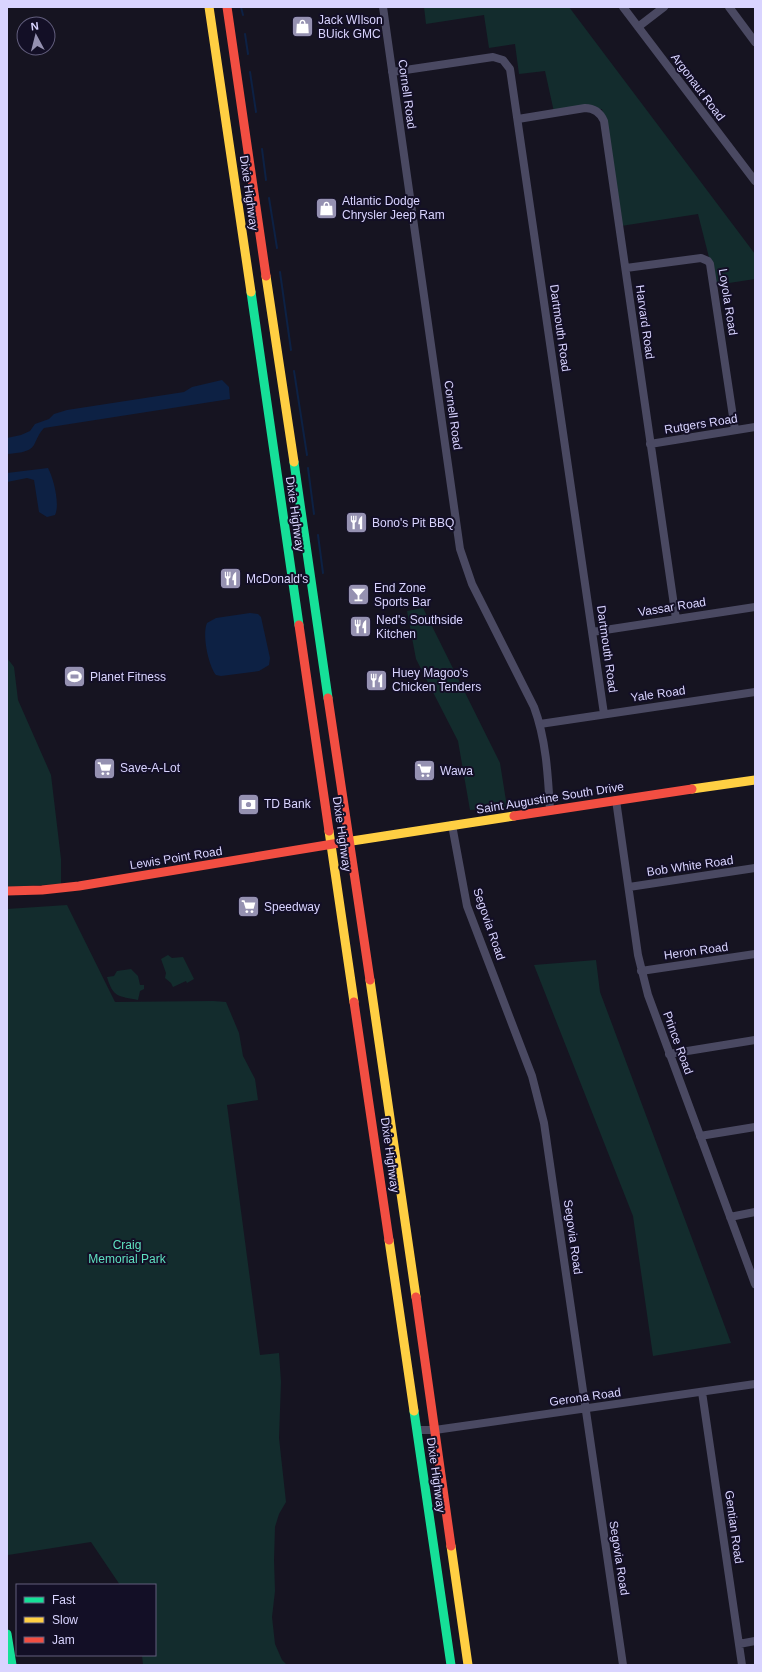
<svg xmlns="http://www.w3.org/2000/svg" width="762" height="1672" viewBox="0 0 762 1672" font-family="Arial,sans-serif">
<style>
.green{fill:#132c2d}
.water{fill:#0d2144}
.lines{fill:none;stroke-linecap:round;stroke-linejoin:round}
.stream{stroke:#0d2144;stroke-width:2}
.street{stroke:#4a4962;stroke-width:8}
.fast{stroke:#16e098;stroke-width:9}
.slow{stroke:#ffcf43;stroke-width:9}
.jam{stroke:#f24e42;stroke-width:9}
.labels{text-anchor:middle;dominant-baseline:central;stroke-width:4;stroke-linejoin:round;paint-order:stroke}
.poi-label{font-size:12px;fill:#d9d4ff;stroke:#130f26;text-anchor:start}
.street-label{font-size:12px;fill:#d9d4ff;stroke:#130f26}
.park-label{font-size:12px;fill:#5fe0c0;stroke:#130f26}
</style>
<rect width="100%" height="100%" fill="#161421"/>
<path class="green" d="M424,7H569L755,254V279L716,285L698,214L621,226L602,109L554,112L545,71L519,74L515,44L489,48L484,15L426,24Z
M423,608L500,763L507,807L470,810L458,741L416,659L407,611Z
M7,658L14,667L18,700L51,775L61,859V884L7,887Z
M67,905L115,1002L213,1001L226,1002L239,1033L243,1056L255,1079L258,1100L227,1105L260,1355L279,1353L281,1382L279,1438L286,1502L279,1514L275,1527L274,1560L275,1591L272,1617L275,1644L282,1660L287,1665H143L142,1655H155V1585H120L91,1542L8,1555L7,1546V909Z
M168,955L172,958L183,957L194,979L187,983L186,981L173,987L171,983L165,978L166,973L161,959Z
M596,960L600,992L731,1343L653,1356L633,1216L534,965Z
M131,969L138,976L140,985H144V989L140,991L138,1000C119,996 113,998 107,977L114,976L117,971Z"/>
<path class="water" d="M222,380L229,387L230,399L44,428C39,433 37,439 34,445C29,453 16,453 7,454V438L21,435L30,431L35,424L49,419L54,414L67,410L184,392L192,387Z
M48,468C54,479 60,505 55,515L47,517L39,512L34,480L27,478L7,482V473Z
M250,613L258,614L261,617L270,658L269,665L259,671L221,676L216,675C208,665 202,634 207,623L216,618Z"/>
<g class="lines">
<path class="stream" d="M241,7L243,15
M245,34L248,54
M250,72L256,112
M262,149L266,180
M269,198L277,248
M280,272L291,350
M294,371L307,455
M308,468L314,514
M318,535L323,573"/>
<path class="street" d="M383,7L460,549L472,584L534,707C546,739 548,775 550,810
M623,7L755,181
M729,7L755,42
M638,27L664,7
M392,72L493,57L503,60L510,69L604,714
M518,119L585,108C594,108 600,112 604,121L676,619
M626,268L701,258L708,261L710,264L735,430
M650,444L755,427
M592,632L755,607
M540,724L755,692
M616,800L638,955L648,995L755,1284
M452,825L467,906L532,1076L544,1123L623,1665
M629,887L755,868
M641,971L755,954
M669,1054L755,1040
M700,1136L755,1127
M730,1217L755,1212
M702,1392L742,1665
M417,1430H435L755,1384
M739,1644L755,1641"/>
<path class="fast" d="M251,292L299,625
M294,462L328,698
M414,1411L451,1665
M7,1634L12,1665"/>
<path class="slow" d="M209,7L251,292
M266,276L294,462
M692,789L755,780
M329,831L354,1002
M339,843L514,816
M370,980L416,1297
M389,1240L414,1411
M451,1546L468,1665"/>
<path class="jam" d="M227,7L266,276
M299,625L329,831
M328,698L370,980
M514,816L692,789
M7,891L42,890L79,886L339,843
M354,1002L389,1240
M416,1297L451,1546"/>
</g>
<defs>
<symbol id="shop-square" viewBox="-11 -11 22 22"><rect x="-9" y="-9" width="18" height="18" rx="4" fill="#9591b1" stroke="#130f26"/><path d="M-5-2.5h2.3a2.7 3.5 0 0 1 5.4 0H5L5.5 6h-11ZM-1.5-2.5h3a1.5 2.3 0 0 0-3 0Z" fill="#fff"/></symbol>
<symbol id="restaurant-square" viewBox="-11 -11 22 22"><rect x="-9" y="-9" width="18" height="18" rx="4" fill="#9591b1" stroke="#130f26"/><path d="M-5-6h1v4h1v-4h1v4h1v-4h1v5L-1.5 .5V6h-2V.5L-5-1ZM5-6V6H3V1.5H1.5Q1.5-4 5-6Z" fill="#fff"/></symbol>
<symbol id="bar-square" viewBox="-11 -11 22 22"><rect x="-9" y="-9" width="18" height="18" rx="4" fill="#9591b1" stroke="#130f26"/><path d="M-6-5H6L.8 .8V4.5H3.5V6h-7V4.5H-.8V.8Z" fill="#fff"/></symbol>
<symbol id="stadium-square" viewBox="-11 -11 22 22"><rect x="-9" y="-9" width="18" height="18" rx="4" fill="#9591b1" stroke="#130f26"/><path d="M0-5a6.5 5 0 1 0 0 10a6.5 5 0 1 0 0-10ZM-3.5-1.8h7v3.6h-7Z" fill="#fff"/></symbol>
<symbol id="supermarket-square" viewBox="-11 -11 22 22"><rect x="-9" y="-9" width="18" height="18" rx="4" fill="#9591b1" stroke="#130f26"/><path d="M-6-5.5h2.5l.6 2H6L4.5 2H-2.5L-4.4-4H-6ZM-1.5 3.2a1.3 1.3 0 1 0 .1 0ZM3 3.2a1.3 1.3 0 1 0 .1 0Z" fill="#fff"/></symbol>
<symbol id="bank-square" viewBox="-11 -11 22 22"><rect x="-9" y="-9" width="18" height="18" rx="4" fill="#9591b1" stroke="#130f26"/><path d="M-6-4H6V4H-6ZM0-2.3a2.3 2.3 0 1 0 0 4.6a2.3 2.3 0 1 0 0-4.6Z" fill="#fff"/></symbol>
</defs>
<g fill-rule="evenodd">
<use href="#shop-square" x="290" y="14" width="25" height="25"/>
<use href="#shop-square" x="314" y="196" width="25" height="25"/>
<use href="#restaurant-square" x="344" y="510" width="25" height="25"/>
<use href="#restaurant-square" x="218" y="566" width="25" height="25"/>
<use href="#bar-square" x="346" y="582" width="25" height="25"/>
<use href="#restaurant-square" x="348" y="614" width="25" height="25"/>
<use href="#stadium-square" x="62" y="664" width="25" height="25"/>
<use href="#restaurant-square" x="364" y="668" width="25" height="25"/>
<use href="#supermarket-square" x="92" y="756" width="25" height="25"/>
<use href="#supermarket-square" x="412" y="758" width="25" height="25"/>
<use href="#bank-square" x="236" y="792" width="25" height="25"/>
<use href="#supermarket-square" x="236" y="894" width="25" height="25"/>
</g>
<g class="labels">
<g class="poi-label">
<text x="318" y="20">Jack WIlson<tspan x="318" dy="14">BUick GMC</tspan></text>
<text x="342" y="201">Atlantic Dodge<tspan x="342" dy="14">Chrysler Jeep Ram</tspan></text>
<text x="372" y="523">Bono's Pit BBQ</text>
<text x="246" y="579">McDonald's</text>
<text x="374" y="588">End Zone<tspan x="374" dy="14">Sports Bar</tspan></text>
<text x="376" y="620">Ned's Southside<tspan x="376" dy="14">Kitchen</tspan></text>
<text x="392" y="673">Huey Magoo's<tspan x="392" dy="14">Chicken Tenders</tspan></text>
<text x="90" y="677">Planet Fitness</text>
<text x="120" y="768">Save-A-Lot</text>
<text x="440" y="771">Wawa</text>
<text x="264" y="804">TD Bank</text>
<text x="264" y="907">Speedway</text>
</g>
<g class="street-label">
<text transform="translate(698 87) rotate(53)">Argonaut Road</text>
<text transform="translate(407 94) rotate(82)">Cornell Road</text>
<text transform="translate(249 193) rotate(82)">Dixie Highway</text>
<text transform="translate(728 302) rotate(81)">Loyola Road</text>
<text transform="translate(645 322) rotate(82)">Harvard Road</text>
<text transform="translate(560 328) rotate(82)">Dartmouth Road</text>
<text transform="translate(453 415) rotate(82)">Cornell Road</text>
<text transform="translate(701 424) rotate(-9)">Rutgers Road</text>
<text transform="translate(295 514) rotate(82)">Dixie Highway</text>
<text transform="translate(672 607) rotate(-9)">Vassar Road</text>
<text transform="translate(607 649) rotate(82)">Dartmouth Road</text>
<text transform="translate(658 694) rotate(-8)">Yale Road</text>
<text transform="translate(550 798) rotate(-9)">Saint Augustine South Drive</text>
<text transform="translate(342 834) rotate(82)">Dixie Highway</text>
<text transform="translate(176 858) rotate(-9)">Lewis Point Road</text>
<text transform="translate(690 866) rotate(-8)">Bob White Road</text>
<text transform="translate(489 924) rotate(71)">Segovia Road</text>
<text transform="translate(696 951) rotate(-8)">Heron Road</text>
<text transform="translate(678 1043) rotate(70)">Prince Road</text>
<text transform="translate(390 1155) rotate(82)">Dixie Highway</text>
<text transform="translate(573 1237) rotate(82)">Segovia Road</text>
<text transform="translate(585 1397) rotate(-8)">Gerona Road</text>
<text transform="translate(436 1475) rotate(82)">Dixie Highway</text>
<text transform="translate(734 1527) rotate(82)">Gentian Road</text>
<text transform="translate(619 1558) rotate(81)">Segovia Road</text>
</g>
<g class="park-label">
<text x="127" y="1245">Craig<tspan x="127" dy="14">Memorial Park</tspan></text>
</g>
</g>
<rect width="762" height="1672" fill="none" stroke="#d9d4ff" stroke-width="16"/>
<rect x="16" y="1584" width="140" height="72" fill="#130f26" stroke="#625e7d"/>
<rect x="24" y="1597" width="20" height="6" fill="#16e098" stroke="#625e7d"/>
<text x="52" y="1604" font-size="12" fill="#d9d4ff">Fast</text>
<rect x="24" y="1617" width="20" height="6" fill="#ffcf43" stroke="#625e7d"/>
<text x="52" y="1624" font-size="12" fill="#d9d4ff">Slow</text>
<rect x="24" y="1637" width="20" height="6" fill="#f24e42" stroke="#625e7d"/>
<text x="52" y="1644" font-size="12" fill="#d9d4ff">Jam</text>
<g transform="translate(36 36) rotate(353)"><circle r="19" fill="#130f26" stroke="#625e7d"/>
<path d="M0-3L7 15L0 10L-7 15Z" fill="#9591b1"/>
<text y="-6" font-size="11" font-weight="bold" text-anchor="middle" fill="#d9d4ff">N</text>
</g>
</svg>
